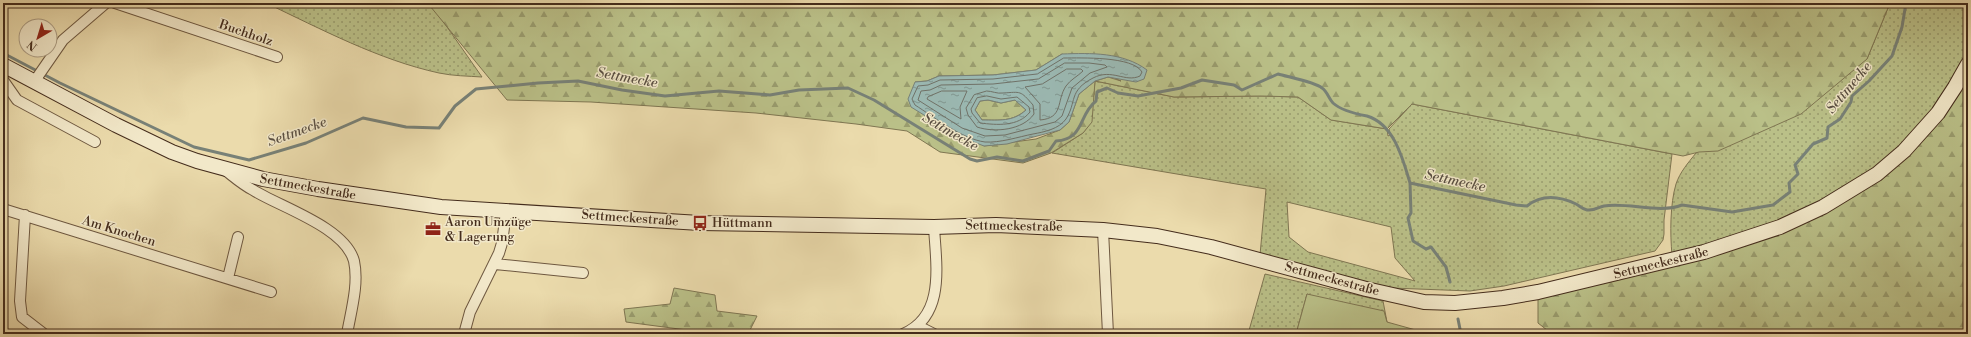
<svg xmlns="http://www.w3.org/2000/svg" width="1971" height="337" viewBox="0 0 1971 337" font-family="'Libre Bodoni',serif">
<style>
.grass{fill:url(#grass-dots);stroke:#7f7652;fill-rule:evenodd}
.forest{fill:url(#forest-firs);stroke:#7f7652;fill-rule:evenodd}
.pitch{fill:#bac088;stroke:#7f7652}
.water{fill:url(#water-ripples);stroke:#788177;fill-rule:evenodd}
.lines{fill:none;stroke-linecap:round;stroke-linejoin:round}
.shore{stroke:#707268;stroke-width:1}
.stream{stroke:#788177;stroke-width:3}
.street-casing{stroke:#6e5840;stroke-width:12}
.secondary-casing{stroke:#442c1c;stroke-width:16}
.street{stroke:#f2e8c9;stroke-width:10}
.secondary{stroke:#f2e8c9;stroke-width:14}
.labels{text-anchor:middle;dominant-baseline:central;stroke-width:3;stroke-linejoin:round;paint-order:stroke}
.street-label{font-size:13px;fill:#442c1c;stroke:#f2e8c9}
.poi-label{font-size:13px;fill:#442c1c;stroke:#f2e8c9;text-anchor:start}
.water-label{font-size:14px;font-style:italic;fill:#5a4f42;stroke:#f2e8c9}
</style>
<defs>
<pattern id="grass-dots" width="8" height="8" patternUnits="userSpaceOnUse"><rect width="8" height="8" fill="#bac088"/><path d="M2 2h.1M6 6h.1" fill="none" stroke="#999c6e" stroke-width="1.8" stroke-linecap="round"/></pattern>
<pattern id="forest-firs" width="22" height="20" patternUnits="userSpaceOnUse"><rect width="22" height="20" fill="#bac088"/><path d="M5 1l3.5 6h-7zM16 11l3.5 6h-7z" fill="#999c6e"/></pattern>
<pattern id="water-ripples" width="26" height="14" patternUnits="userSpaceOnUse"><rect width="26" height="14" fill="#9bb9b3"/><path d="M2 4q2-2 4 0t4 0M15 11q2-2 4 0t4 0" fill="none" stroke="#809791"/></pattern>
</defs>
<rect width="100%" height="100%" fill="#ebdbac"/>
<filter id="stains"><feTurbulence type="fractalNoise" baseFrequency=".005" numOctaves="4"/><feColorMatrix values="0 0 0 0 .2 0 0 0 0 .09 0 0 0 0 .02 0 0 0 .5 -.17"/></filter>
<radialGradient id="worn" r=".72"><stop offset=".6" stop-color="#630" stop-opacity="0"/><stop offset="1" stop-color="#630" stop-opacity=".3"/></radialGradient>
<path class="grass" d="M266,3L431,4L482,77C468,76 453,76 439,73C379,60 321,29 266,3Z
M1890,3H1968L1967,54L1934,109L1907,142L1851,187L1765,227L1672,255C1670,234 1670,204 1676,184C1680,172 1688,163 1696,153L1867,59Z
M1095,81L1174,97L1261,96L1298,97L1331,120L1387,129L1388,136L1390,135L1389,129L1412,104L1672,154L1664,220V234L1663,240L1655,251L1504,286L1470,291L1365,287L1260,255L1266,189L1052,153L1083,133L1091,122ZM1287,202L1391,227L1395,258L1415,281L1308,252L1289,237Z
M1265,274L1383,301L1387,322L1307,294L1296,334H1248Z"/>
<path class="forest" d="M420,3H1890L1867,59L1801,114L1718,151L1699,152L1683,156L1412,104L1387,129L1331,120L1298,97L1261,96L1174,97L1095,81L1092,122L1083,133L1051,153L1023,163L940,152L907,131L856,124L756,113L591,102L507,100L430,6ZM1062,54L1121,81L1108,77L1095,81L1079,94L1069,122L1060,130L1036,139L984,146L915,82L927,81L939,76L993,75L1036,70Z
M1968,77V334H1552L1538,323V292L1747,245L1905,158Z
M988,100L1001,103L1015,100L1026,110C1012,122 1000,120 982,120L975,110L980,101Z
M674,288L715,295L717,311L757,316L748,334H717L626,322L624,309L670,304Z"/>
<path class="pitch" d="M1307,294L1384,311L1387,322L1430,334H1296Z"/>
<path class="water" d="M1062,54C1091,53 1123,52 1147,70L1144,79L1136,82L1108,77L1095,81L1079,94L1069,122L1060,130L1007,144L984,146L958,136L911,107L908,99L915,82L927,81L939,76L993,75L1036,70ZM988,100L1001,103L1015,100L1026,110C1013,122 999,120 982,120L975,110L980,101Z"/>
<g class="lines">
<path class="shore" d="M1064,58C1081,58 1133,56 1142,72L1140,76C1125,83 1112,68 1093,78C1068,91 1077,102 1066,119C1059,129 1044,132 1033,134C1018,137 1000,143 985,142C962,139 934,117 915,105L912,99L918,86L928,85L940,80L993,79L1037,74Z
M1065,63H1089L1105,65L1107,67L1090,73L1072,88L1062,116L1055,122L1005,135L985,136L962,128L918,100L921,91L930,90L941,85L993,84L1038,79Z
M1067,69H1081L1083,71C1078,76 1070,80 1066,86C1056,101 1064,118 1040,120V104L1025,87L1042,84Z
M942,91H967L960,107L961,119L927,99L928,97Z
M987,91C992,91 997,94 1003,93C1021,92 1020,90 1033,105L1034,114C1023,130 995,133 977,127L968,115L966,108L974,95Z
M987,96L1001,99L1017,97L1029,107L1030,112C1018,127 997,125 980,123L972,113L971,109L977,98Z"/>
<path class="stream" d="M3,53L60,83L194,147L249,160L306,143L363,118L406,127L439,128L455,106L476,89L538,83L578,81L622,90L665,96L719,91L770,95L799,90L848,88L874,100L970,159L977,161L997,157L1023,161L1049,151L1056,141C1085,139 1078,115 1096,101L1097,92L1107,88L1118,93L1138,96L1181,88L1202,80L1234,85L1242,90L1278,74C1288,77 1315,82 1322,88C1327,91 1329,99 1333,103C1342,111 1356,114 1367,116C1394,124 1403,159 1410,183L1516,205L1527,206C1542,194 1559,196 1576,204C1580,206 1582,209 1587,210C1595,211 1598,207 1604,206C1628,202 1660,214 1682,205L1732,212L1773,205L1790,192L1789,183L1798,174L1795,165L1813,144L1827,138L1828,127L1840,119L1851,102L1852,96L1869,81L1892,56L1902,27L1906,3
M1410,183L1411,213L1408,218L1413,241L1426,249L1431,247L1446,267L1450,282
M1458,319L1461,334"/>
<defs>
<path id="street" d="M115,3L277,57
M3,80L17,100L95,142
M34,82L63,40L106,3
M225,170C234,177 243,185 253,190C280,207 345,227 354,261C359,284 351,311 347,334
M3,209L271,292
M25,215L20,301L22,317L44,334
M1103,230L1108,334
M495,264L583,273
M228,278L238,237
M918,326L934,334
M464,334L470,312L499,253L502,243L506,212
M903,334C946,316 936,264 934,227"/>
<path id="secondary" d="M3,65L116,125L172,152L197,161L263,179L318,189L441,207L700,223L934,227L996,225L1103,230L1157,236L1211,247L1366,289L1424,302L1455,303L1503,298L1538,292L1704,252L1780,227L1823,207L1877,174L1904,151L1938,113L1955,87L1968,64"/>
</defs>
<use href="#street" class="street-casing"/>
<use href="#secondary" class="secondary-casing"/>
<use href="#street" class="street"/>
<use href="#secondary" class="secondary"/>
</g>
<defs>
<symbol id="bus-bare" viewBox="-9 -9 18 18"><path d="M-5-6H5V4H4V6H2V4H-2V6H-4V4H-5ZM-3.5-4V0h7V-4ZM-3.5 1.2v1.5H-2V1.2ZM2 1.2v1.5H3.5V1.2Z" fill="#8f2418" stroke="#f2e8c9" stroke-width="2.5" paint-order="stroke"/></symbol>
<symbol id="office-bare" viewBox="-9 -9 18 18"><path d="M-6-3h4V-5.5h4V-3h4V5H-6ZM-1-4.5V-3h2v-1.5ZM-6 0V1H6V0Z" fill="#8f2418" stroke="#f2e8c9" stroke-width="2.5" paint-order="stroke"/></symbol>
</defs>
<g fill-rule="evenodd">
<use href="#bus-bare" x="689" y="212" width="22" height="22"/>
<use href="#office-bare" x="422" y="218" width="22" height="22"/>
</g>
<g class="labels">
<g class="street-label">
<text transform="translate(246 33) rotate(19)">Buchholz</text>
<text transform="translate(308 187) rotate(10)">Settmeckestraße</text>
<text transform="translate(630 218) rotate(4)">Settmeckestraße</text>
<text transform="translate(1014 226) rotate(1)">Settmeckestraße</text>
<text transform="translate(119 231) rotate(17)">Am Knochen</text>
<text transform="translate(1661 263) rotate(-14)">Settmeckestraße</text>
<text transform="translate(1332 279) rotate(15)">Settmeckestraße</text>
</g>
<g class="poi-label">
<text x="445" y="222">Aaron Umzüge<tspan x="445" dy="15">&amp; Lagerung</tspan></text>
<text x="712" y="223">Hüttmann</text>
</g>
<g class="water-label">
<text transform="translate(627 78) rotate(10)">Settmecke</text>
<text transform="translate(1849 88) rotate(-50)">Settmecke</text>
<text transform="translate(297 132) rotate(-20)">Settmecke</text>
<text transform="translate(950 132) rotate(30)">Settmecke</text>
<text transform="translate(1455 181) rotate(12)">Settmecke</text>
</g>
</g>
<rect width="1971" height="337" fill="none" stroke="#ebdbac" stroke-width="16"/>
<rect x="4" y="4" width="1963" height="329" fill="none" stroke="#442c1c" stroke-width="2"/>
<rect x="8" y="8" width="1955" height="321" fill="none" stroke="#442c1c"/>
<g transform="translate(38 38) rotate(218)"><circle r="19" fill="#f2e8c9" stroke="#ac9d84"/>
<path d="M0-3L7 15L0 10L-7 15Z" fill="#8f2418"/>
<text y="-6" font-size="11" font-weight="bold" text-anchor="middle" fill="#442c1c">N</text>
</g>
<rect width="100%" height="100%" filter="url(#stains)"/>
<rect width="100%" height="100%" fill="url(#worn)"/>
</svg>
